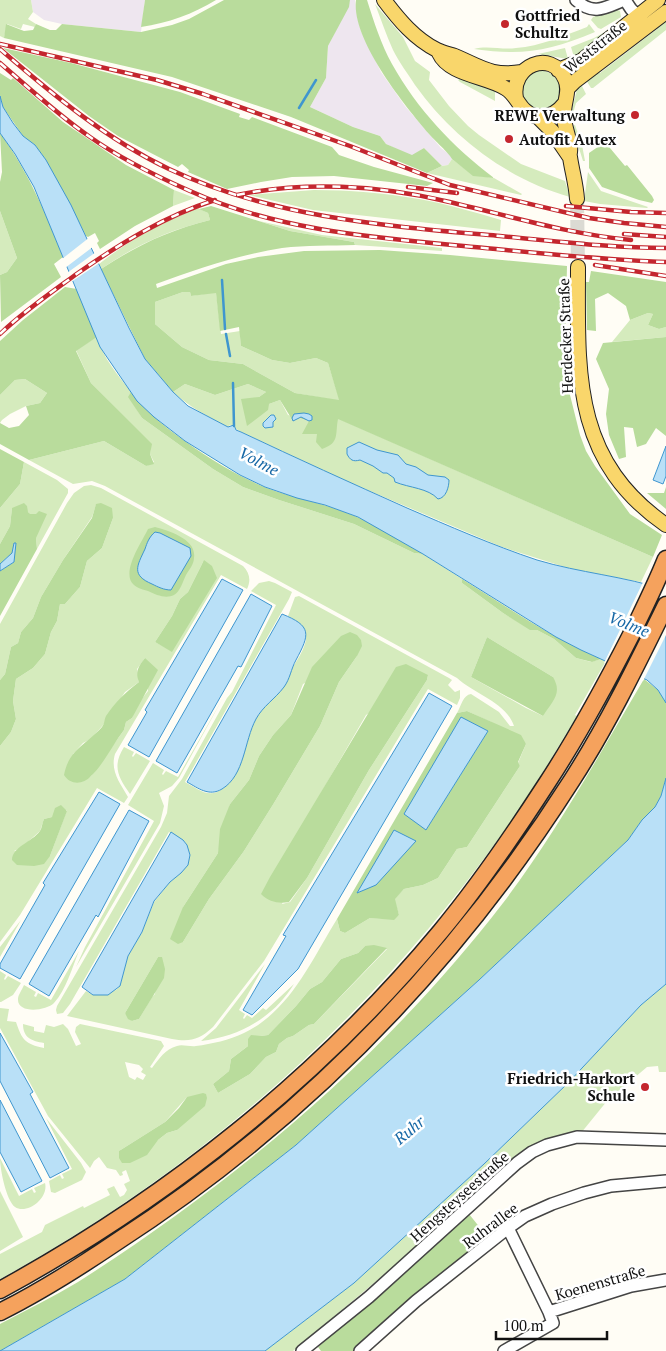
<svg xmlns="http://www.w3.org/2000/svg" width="666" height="1351" viewBox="0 0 666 1351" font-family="'PT Serif',serif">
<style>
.industrial{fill:#eee6ef}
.green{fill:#d5ebbd;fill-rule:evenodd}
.forest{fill:#b9dc9c;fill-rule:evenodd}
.water{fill:#b9e0f7;stroke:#3f96cf}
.pier{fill:#fffdf5}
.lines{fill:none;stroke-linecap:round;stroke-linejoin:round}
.stream{stroke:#3f96cf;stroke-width:2.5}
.major-tunnel{stroke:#dbdad3;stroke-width:14;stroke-dasharray:14 7;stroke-linecap:butt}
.minor-casing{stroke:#444;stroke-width:14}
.major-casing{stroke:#222;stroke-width:16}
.highway-casing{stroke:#222;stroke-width:19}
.minor{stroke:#fff;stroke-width:11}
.major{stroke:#f9d66b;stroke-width:14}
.highway{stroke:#f5a25d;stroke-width:16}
.rail-casing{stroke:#c4262e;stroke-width:4.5}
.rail{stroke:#fff;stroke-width:2.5;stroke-dasharray:8;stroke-linecap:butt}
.poi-dot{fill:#c4262e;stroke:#fff;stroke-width:2}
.labels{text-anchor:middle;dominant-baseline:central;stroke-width:5;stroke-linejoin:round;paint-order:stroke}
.poi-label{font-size:15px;font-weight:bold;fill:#111;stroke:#fff;text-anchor:start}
.street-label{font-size:15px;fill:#111;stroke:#fff}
.water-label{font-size:16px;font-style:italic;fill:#1768a6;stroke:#fff}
</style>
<rect width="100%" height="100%" fill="#fffdf5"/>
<path class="industrial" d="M31,0H145L141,32L62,24L44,20L33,12Z
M350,0H355L357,16L361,31L381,72L405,106L441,148L450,155L452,159L448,165L442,166L424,148L412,156L386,144L380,136L353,127L310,107L326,78L328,46L348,7Z"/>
<path class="green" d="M0,0H31L33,12L28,19L36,24L35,27L23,24L21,29L7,24L4,38L0,36Z
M375,4L403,37L415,61L430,72L429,80L449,106L468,126L479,135L521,164L565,181L570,197C507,179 453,138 415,85C408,74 399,62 393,50C386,35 381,19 375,4Z
M615,9L620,11L621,17L601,29L598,28L591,20L593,17Z
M666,20V30L593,88H591L586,80L598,71L600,73L657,29L655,27Z
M589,24L595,32C550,51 523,56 474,49C487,45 502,50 516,48C541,46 563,36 587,27Z
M616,26L588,47V48L574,57L571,47L594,38Z
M565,48L568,59L538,54Z
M535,70C570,69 568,113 534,109L522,99L523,79Z
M461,78L495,91V101L460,82L458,80Z
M581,84L586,94L576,103L572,117L570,118L577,89Z
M575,125L582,145L585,161H583L572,126Z
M452,159L473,175L494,178L522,194L521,195L427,173L442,166L448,165Z
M588,172L601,191L648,207L647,208L600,204L584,201Z
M174,190L195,198L173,206Z
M314,190C349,190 384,193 419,199C447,204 474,212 501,220L500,231L313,210L249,195Z
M198,208L208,213L210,220C169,230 136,245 101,269L99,264C129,240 162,222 198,208Z
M0,211L17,258L7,272L0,275Z
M259,221L322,235L442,248V251L355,245L354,242L290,231Z
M183,292H190L191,296L216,292L221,334L240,331L241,346L272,360L290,363L316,358L328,363L340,401L295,393L243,364L209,360L182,347L155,324V302Z
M648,313L653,314L648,325L659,329L666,327V337L612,342L630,320Z
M97,337C103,358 118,375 131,392L129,397L142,418L213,469L243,487L279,500L354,524L414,553L423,554L462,579V583L503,613L530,629L537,630L554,639L576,658L591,662L601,659L606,661L575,715L577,716C553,756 529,796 502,834C369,1020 200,1169 0,1279V1254L42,1232L45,1225L83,1206L84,1208L110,1195L107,1189L114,1186L120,1197L124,1195L127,1190L124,1184L130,1181L126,1170L122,1172L123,1175L120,1176L116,1170L107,1168L99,1157L94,1161L90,1168L48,1116L0,1028V1008L9,1009L7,1021L16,1022C22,1040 25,1044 44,1048V1043C32,1041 23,1038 23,1024L34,1027V1031L44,1033L46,1025L54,1027L63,1024L68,1029L76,1046L81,1044L75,1032L76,1027L80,1024L161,1041L164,1046L150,1067L152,1068C159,1059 165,1049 177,1046C182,1044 190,1047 196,1046C212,1044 229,1040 244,1033C290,1011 311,961 337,919L340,931L345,933L370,918L394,919L399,915L394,899L404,889L423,885L438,878L457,849L467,847L520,766L518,763L526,744L491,722L467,711L457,713C461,706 463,695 471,694L499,712L510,726H514C506,702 474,694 457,678L105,486L92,481L73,484L29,460L104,441L146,466L154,462L150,454L151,444L91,383L76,350ZM487,637L553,677L543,716L526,708L471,677ZM365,946L387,949L314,1024L309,1025L293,1036L287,1038L279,1044L276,1052L266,1057L250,1074L218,1093L213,1084L229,1071L231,1059L261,1036L268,1035L296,1006L310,989L322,982L341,959L358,953ZM125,1062L139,1065L143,1069L141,1072L146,1075L143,1080L137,1077L135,1080L129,1077ZM187,1097L177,1130L167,1133L158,1140L119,1151L165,1122Z
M25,379L47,393L40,403L26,406L10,414L2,420L0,423V395L15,380Z
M185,384L215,395L248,384L266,392L259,397L269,404L280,400L288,415L309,421L337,418L653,557L641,582L571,569L502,547L339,478L241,432L230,425L228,427C207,416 191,408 173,392Z
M24,462L57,480L68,489V493L37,549L36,538V515H30L28,512L12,508L10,526L0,544V508L20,484Z
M84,486L91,485L101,488L243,566C250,573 251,581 247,589L221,575L115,754C110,771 120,783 128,797L124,803L97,788L20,915L0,942V746L11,732L16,719L13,701L16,679L33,668L45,654L51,632L57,621L60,604H65L80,587L87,561L102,548L113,518L96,505L92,517L63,560L41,597L33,618L21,632L18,643L11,647L5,674L0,680V624L67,503L74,493ZM204,560L172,651L155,642L172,616L180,599L188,592ZM145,658L148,691L136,706L132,718L126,722L124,730L91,776L79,782L73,754L83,743L91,739L104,724L125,692L139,682L137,669ZM67,810L50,856L14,851L21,848L40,831L44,819L52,817Z
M269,581L275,583L292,592L289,599L185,782C195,787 206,797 217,792C244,781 244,738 257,716C268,699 306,656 306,638C306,627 296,620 288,616L295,597L299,596L449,678L452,680L448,685L455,692L460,690V698L457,705L428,689L264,961L213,1027C199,1040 190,1042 172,1039L67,1016L86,991L93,995L116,990L120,986L128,956L142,932L154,902L170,882L181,873L190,855L185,842L169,832L70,1004L63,1013L57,1014L56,1010L57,1006L161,827L167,813L169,796L182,779L227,698L232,692L276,605L251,591L259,583ZM357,656L339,682L320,726L274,803L244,851L209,899L183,942V907L218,853L230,804L249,780L259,756L273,735L291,715L303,684ZM428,675L427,680L369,770L307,878L290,902L282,904L321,793L366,715ZM158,957L155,994L152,997L139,1019L132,1021L125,1013Z
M223,698L179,778L172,786L159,793L164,806L160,823L76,967L85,947L154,821L128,805L153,763L164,770L162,774L163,775L166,771L178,777Z
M124,747L134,752L132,756L133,757L136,753L150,761L130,794C118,777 112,766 124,747Z
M21,920L0,957V947Z
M79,951C72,968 66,990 54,1003C46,1011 17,1014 18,999C18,995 22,990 24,985L36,992L34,996L36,997L38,993L51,1000Z
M265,964L239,1010L245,1014L243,1018L244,1019L247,1015L252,1018L263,1008L266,1010L294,984C274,1017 239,1037 201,1041L216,1028Z
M0,971L6,975L4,979L5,980L8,976L21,983L13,995L1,1002H0Z
M666,984V1072H659L658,1066L647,1067L607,1101L581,1133L543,1141L293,1351H265L354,1283L484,1164L568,1083L641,1005Z
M46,1118L81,1163L86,1172L82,1180L55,1193L51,1192L49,1181L60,1175L62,1179L64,1178L62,1174L72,1169Z
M0,1158L19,1196L32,1189L34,1193L36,1192L34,1188L45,1183C49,1198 27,1215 15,1207C6,1200 0,1169 0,1158Z
M0,1191L23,1237L0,1251Z"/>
<path class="forest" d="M145,0H216C193,14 168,23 141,27Z
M224,0H350L349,7L328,46L326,78L310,107L353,127L380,136L386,144L412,155L424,148L442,166L427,173L291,117L172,77L4,38L6,24L24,31L33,30L36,24L50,30H56L62,24L141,32L172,25L189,19Z
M356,0H367C374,22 381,44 392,64C417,109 453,147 494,178L473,176L452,159C450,154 433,139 429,134C404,105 351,39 356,0Z
M3,48L71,63L180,92L240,114L239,117L249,120L252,117L332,147L339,155L374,167L433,183L427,186L334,176L292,177L261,182L227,189L188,172L189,170L182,164L178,167L118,136L89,116Z
M0,73L11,80L13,78L63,122L94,143L126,165L174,190L173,206L135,226L100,249L97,243L99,241L95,233L88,237L86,236L46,160L35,145L23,136L3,107L0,96Z
M0,133C29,173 45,212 63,257L54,264L61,277L1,322L0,275L7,272L17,258L0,211V182L2,172Z
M605,142L625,166L627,165L652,196L654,200L652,203L639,200L602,187L589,168V153Z
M211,206L290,231L354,242L355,245C331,246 306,245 282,248C238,255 197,269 156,284L157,288L226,264L258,257L304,251L380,250L450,255L567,266L565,345L569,391L580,435L586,451L595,466L630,514L662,535L653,557L338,419C335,434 340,443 322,449L316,442L317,434H302L309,421L299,418L293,421L280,400L269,404L268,410L247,426L241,399L259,397L266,392L248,384L215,395L185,384L173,392L145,359L101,269C136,246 169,230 210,220L208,213L199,209ZM183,292H190L191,296L216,293L220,331L239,327L241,346L272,360L290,363L316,358L328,363L339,400L295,393L243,364L209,360L182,347L155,324V302Z
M591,271L666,282V327L659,329L648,325L653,314L648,313L630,320L626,306L608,293L595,299L596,331L587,330L586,282H589Z
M65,287L77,289L97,337L76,351L91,383L152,444L150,454L154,464L146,466L104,441L29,460L0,444V423L9,428L19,426L29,415L26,406L40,403L47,393L25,379L15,380L0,395V341L23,320Z
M666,337V436L656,428L646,444L637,447L633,428L624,427L626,457L619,459L609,435L606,414L609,389L596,359L603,343Z
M131,392C155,426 228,473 267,488C296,499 328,504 357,517C380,527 401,541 423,554L414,553L354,524L279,500L243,487L213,469L142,418L128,397Z
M0,449L24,462L20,484L0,508Z
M666,487V509L647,493H664Z
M24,503L27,506L28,512L30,514H36L39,511L47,514L36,538L37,549L0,616V571L14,562L12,553L0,564V544L10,526L12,508Z
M101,503L112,508L113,518L102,548L87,561L80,587L65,604H60L57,621L51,632L45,654L33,668L16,679L13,701L16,719L11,732L0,746V680L5,674L11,647L18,643L21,632L33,618L41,597L63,560L92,518L96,504Z
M155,527C169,531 197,539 194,558C194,564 189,570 186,575C183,581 180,592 174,595C166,599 156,595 148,591C144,590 137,588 134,585C120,573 142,542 148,529Z
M204,560L212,566L217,578L172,652L155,642L172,616L180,599L188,592Z
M462,579C507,607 552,638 601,659L592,662L576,658L554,639L537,630H530L503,613L462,583Z
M350,632L357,635L361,640L362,646L357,656L339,682L320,726L274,803L244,851L209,899L183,942L178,944L170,939L183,907L218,853L220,829L230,804L249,780L259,756L273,735L291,715L312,667L341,636Z
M487,637L553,677C563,694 552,701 543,716L471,677Z
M145,658L158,670L132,718L126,722L124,730C114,743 103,765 91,776C83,785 70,785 64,775C69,749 86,745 102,727C105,723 104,720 106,716C115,702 126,692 139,682C135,672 138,667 145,658Z
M406,664L428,675L427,680L369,770L307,878L289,902C279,904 269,902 261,894L270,877L396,667Z
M644,679L658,690L666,703V778L661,796L655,807L642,820L628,840L479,980L296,1145L125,1279L0,1351V1324C26,1310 53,1297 78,1282C238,1180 387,1054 503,903C556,833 599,755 644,679Z
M467,711L521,735L526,744L518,762L520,766L467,847L457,849L438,878L423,885L404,889L395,899L399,915L394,920L370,918L345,933L340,931L337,919L457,713ZM462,718L488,731L426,830Z
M61,805L67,811L50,856L44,864L34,866L17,865L12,860C12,847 32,842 40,831C42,828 42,823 44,819L52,817L55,808Z
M374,945L387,948L314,1024L309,1025L293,1036L287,1038L279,1044L276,1052L266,1057L250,1074L218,1093L213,1084L229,1071L231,1059L248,1046V1039L251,1035L261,1036L268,1035L296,1006L310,989L322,982L341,959L358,953L365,946Z
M158,957H162L165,969L164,978L139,1019L132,1021L128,1019L125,1013Z
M203,1093L206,1094L207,1098L205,1106L177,1130L167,1133L158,1140L147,1155L130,1163H122L119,1158V1151L165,1122L179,1108L187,1097Z
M469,1214L489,1239L353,1351H321L318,1347Z"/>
<path class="water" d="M0,96L3,107L13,123L23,136L35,145L46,160L71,205L129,328L145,359L173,392L188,406L228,427L234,425L236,430L241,432C296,458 351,483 407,508C449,526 492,545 537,560C580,573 624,576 666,590V703L658,690L647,680L581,650L556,637L423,554L358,517L325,505L297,498L265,487L240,475L185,441L154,417L137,401L100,347L34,187L15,154L0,133Z
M304,413L309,414L312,416V420L309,421L301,417L293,421L292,418L294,414Z
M271,415H274L276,419L273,422V427L265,428L263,426V423Z
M359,442L377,450L398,455L406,464L416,467L428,475L445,477L449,480C449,487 446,498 438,499C428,488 410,488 395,482L394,478L387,473H383L373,466L360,460C353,462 350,460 347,454V448Z
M666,446V476L663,484L653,480Z
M155,532L160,533L190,548L191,556L171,590C164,590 158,587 152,584C131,575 137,566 145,549C147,543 149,537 155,532Z
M14,543H16L14,562L0,571V564L12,553Z
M222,579L243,590L149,757L128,745L147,712L145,710Z
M251,594L272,606L241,667L238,666L177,773L156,761Z
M282,614C312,626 310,634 296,660C291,669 290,679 284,687C275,699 263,706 256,719C244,741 245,775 222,789C209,797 198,788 187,782Z
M429,693L452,706L298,969L252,1015L243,1010L286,936L283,935Z
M461,717L488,731L426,830L404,814Z
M666,778V984L641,1005L568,1083L484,1164L354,1283L265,1351H0L125,1279L296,1145L479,980L628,840L642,820L655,807L661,796Z
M99,792L120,804L20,979L0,968V964L45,885L43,883Z
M129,810L149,821L98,917L96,915L49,996L29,984Z
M394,830L416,841L376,885L357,893Z
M171,832L183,840L187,845L190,855L188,865L181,873L170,882L154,901L142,932L128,956L120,986L108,995H93L82,987Z
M0,1033L33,1092L30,1094L69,1168L50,1178L0,1081Z
M0,1100L42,1181L21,1192L0,1152Z"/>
<path class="pier" d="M90,237L94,246L65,268L62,259Z
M96,252L101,262L71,282L67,273Z
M644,580L666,587V635L643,681L604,663Z"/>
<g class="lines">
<path class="stream" d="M299,108L316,80
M222,280L225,329
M226,334L230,356
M233,383L234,426"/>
<path class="major-tunnel" d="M577,199L578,267"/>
<defs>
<path id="minor" d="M576,0C593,16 605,8 624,0
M625,0L631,9L638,16
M508,1228L549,1312
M302,1351L369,1297L517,1163L532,1152L547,1145L577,1137L666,1140
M360,1351L416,1301L508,1228L525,1216L552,1204L584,1193L611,1186L666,1181
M504,1351L553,1323L549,1312L631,1286L666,1280"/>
<path id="major" d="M384,0C399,20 415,39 437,50C443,53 449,54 455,56C481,67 492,77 522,72
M439,53C449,75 486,76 505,88C518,95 519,112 535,116C548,119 558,112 565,103
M558,70L581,61L658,0
M568,88L574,82L666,12
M516,98C510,66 551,48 565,79C571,91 563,103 564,116C564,126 569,136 570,146C571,150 569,154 570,157C572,171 576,184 577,199
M537,116L552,131L569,156
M578,267C578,371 571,459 666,525"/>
<path id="highway" d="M0,1290C167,1199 319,1078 441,931C480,884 514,834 547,783C579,734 606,684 632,633C644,608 656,584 666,559
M0,1312C40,1292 78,1268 115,1243C302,1122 453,967 572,780C608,724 637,664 666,605"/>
</defs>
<use href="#minor" class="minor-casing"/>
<use href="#major" class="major-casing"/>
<use href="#highway" class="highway-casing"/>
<use href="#minor" class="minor"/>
<use href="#major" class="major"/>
<use href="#highway" class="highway"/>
<defs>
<path id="rail" d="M0,44L157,80L203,94L350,146L450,185L589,218L624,223L666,227
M0,49C52,94 106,139 169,169C273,218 387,226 500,236C555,241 611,248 666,248
M0,63C29,88 58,115 90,137C121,159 156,176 190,191C278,231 378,238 474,247C538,253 602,260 666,262
M408,187L457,193
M237,195C304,181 378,185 445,201C507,215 567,234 631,240
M566,206L631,212L666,213
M624,234L666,237
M595,265L666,276
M0,334C24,311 52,292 78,273C121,243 165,216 215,200"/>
</defs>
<use href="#rail" class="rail-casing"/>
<use href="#rail" class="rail"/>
</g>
<g class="poi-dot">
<circle cx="505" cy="24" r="5"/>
<circle cx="635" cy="115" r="5"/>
<circle cx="509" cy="139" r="5"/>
<circle cx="645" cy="1087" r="5"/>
</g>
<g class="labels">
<g class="poi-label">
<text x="515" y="15">Gottfried<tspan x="515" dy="17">Schultz</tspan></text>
<text x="625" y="115" text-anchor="end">REWE Verwaltung</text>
<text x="519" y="139">Autofit Autex</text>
<text x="635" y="1078" text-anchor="end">Friedrich-Harkort<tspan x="635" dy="17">Schule</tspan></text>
</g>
<g class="street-label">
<text transform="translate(595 46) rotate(-38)">Weststraße</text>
<text transform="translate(565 336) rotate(-92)">Herdecker Straße</text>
<text transform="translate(459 1196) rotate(-42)">Hengsteyseestraße</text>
<text transform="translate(490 1225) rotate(-37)">Ruhrallee</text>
<text transform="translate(600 1282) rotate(-16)">Koenenstraße</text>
</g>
<g class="water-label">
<text transform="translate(259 461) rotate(28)">Volme</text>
<text transform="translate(629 624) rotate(22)">Volme</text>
<text transform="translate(409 1130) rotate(-40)">Ruhr</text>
</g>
</g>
<path d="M496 1331v8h111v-8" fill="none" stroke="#111111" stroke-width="2.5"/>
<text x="503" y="1331" font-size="15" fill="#111111" stroke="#ffffff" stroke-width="4" paint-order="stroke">100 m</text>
</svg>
